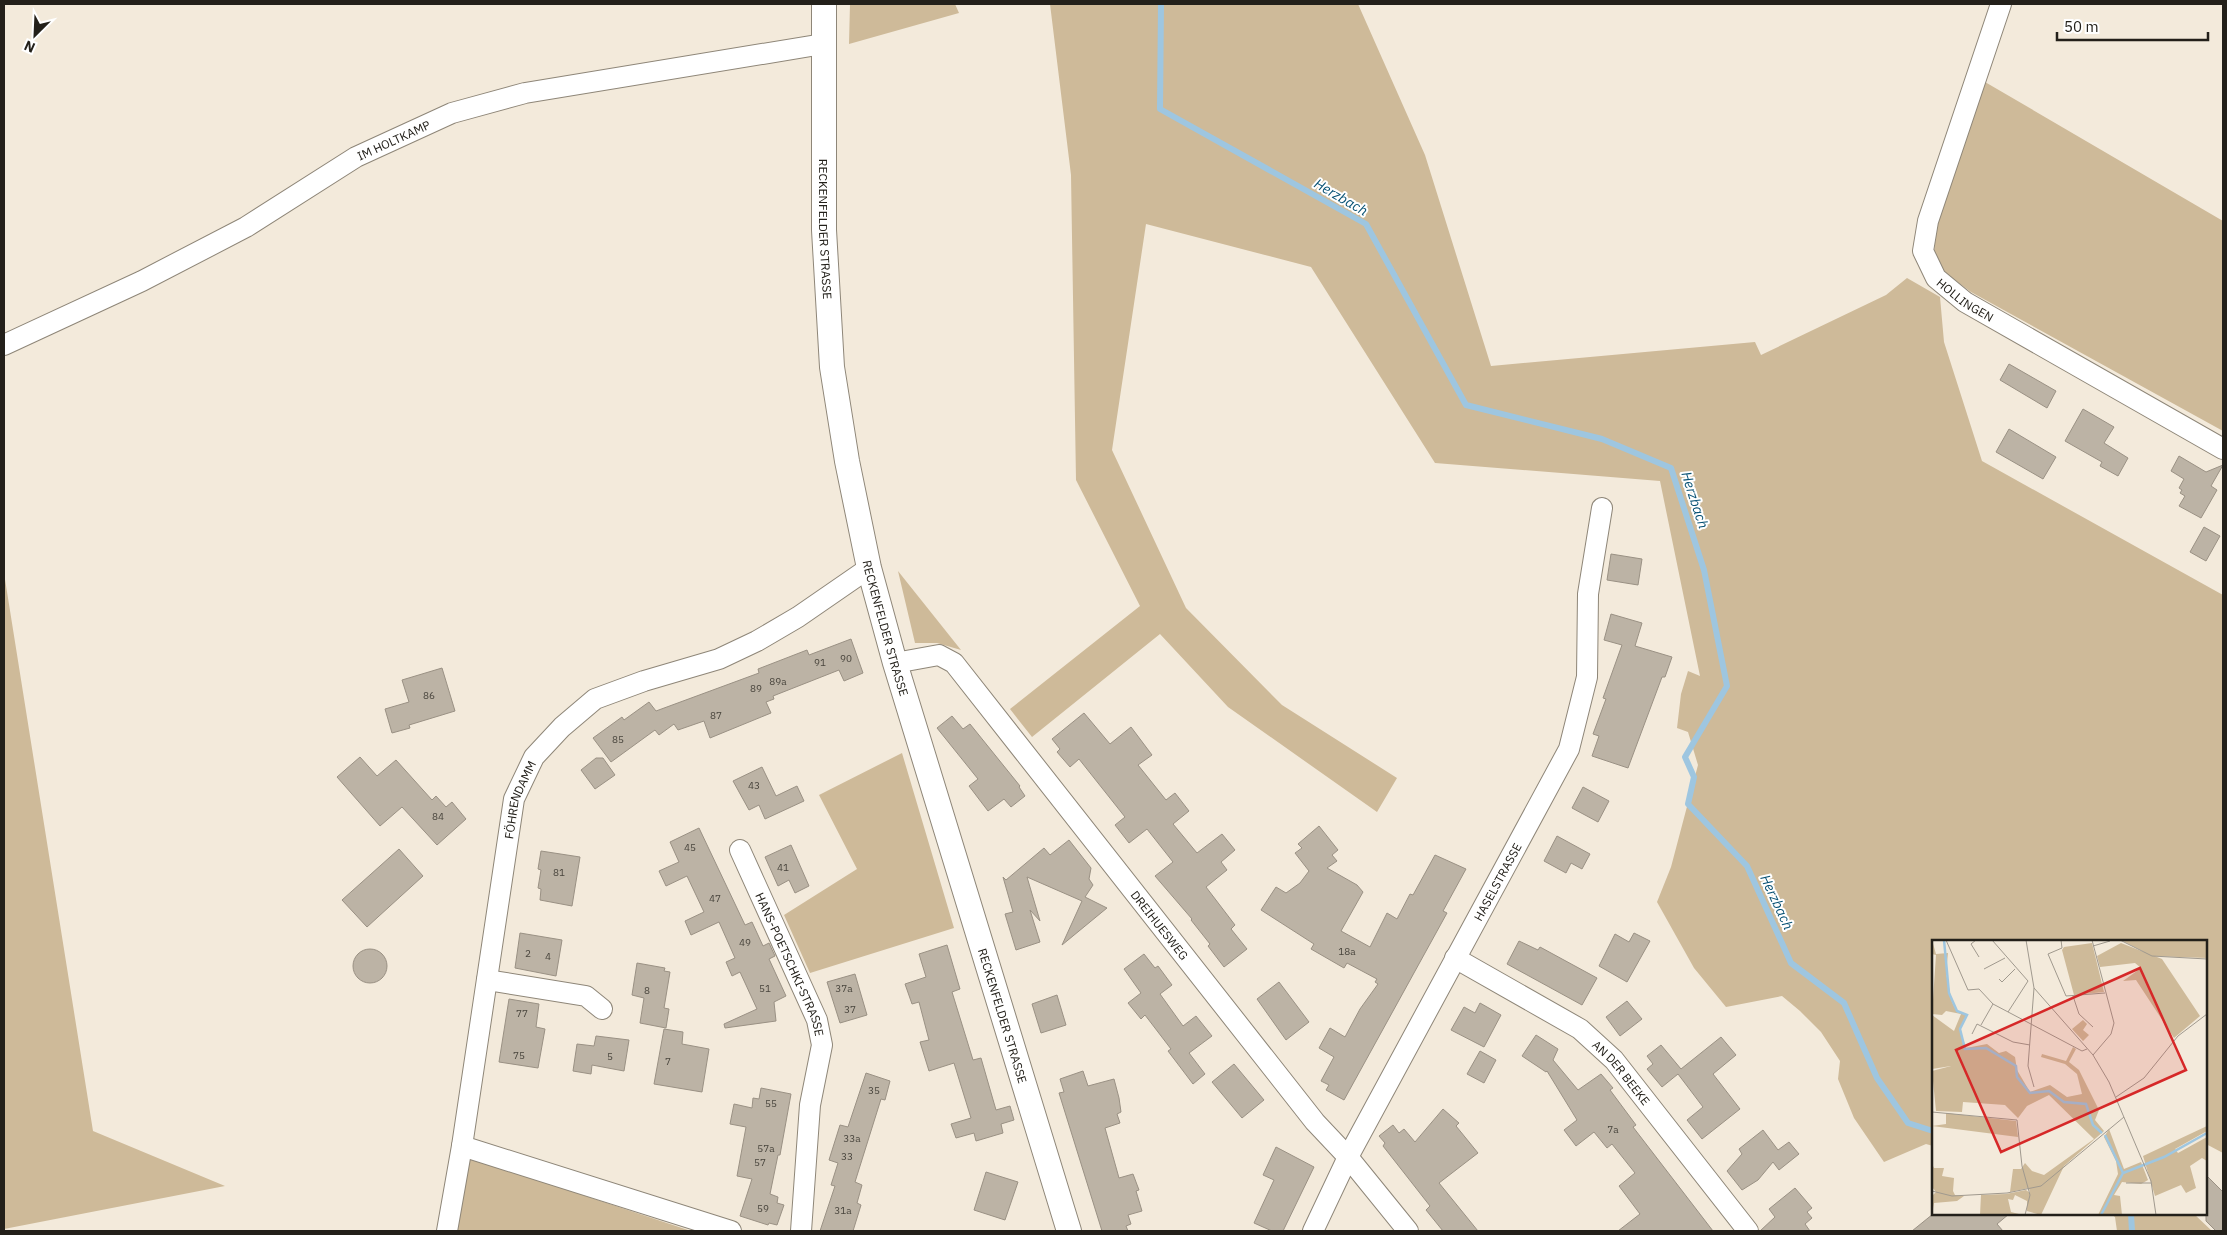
<svg xmlns="http://www.w3.org/2000/svg" width="2227" height="1235" viewBox="0 0 2227 1235" font-family="'IBM Plex Sans',sans-serif">
<style>
.green{fill:#ceba99}
.lines{fill:none;stroke-linecap:round;stroke-linejoin:round}
.stream{stroke:#9ec6e0;stroke-width:6}
.building{fill:#bcb3a5;stroke:#9a9184}
.minor-casing{stroke:#8e8678;stroke-width:22}
.tertiary-casing{stroke:#8e8678;stroke-width:26}
.minor{stroke:#fff;stroke-width:20}
.tertiary{stroke:#fff;stroke-width:24}
.labels{text-anchor:middle;dominant-baseline:central;stroke-width:4;stroke-linejoin:round;paint-order:stroke}
.number-label{font-size:10px;fill:#49453d}
.street-label{font-size:12px;fill:#23201a;stroke:#fff}
.water-label{font-size:14px;font-style:italic;fill:#085275;stroke:#fff}
.inset-river{fill:none;stroke:#9ec6e0;stroke-width:2.5}
.inset-road{fill:none;stroke:#a0998e;stroke-width:1}
.view{fill:#d62828;fill-opacity:0.15;stroke:#d62828;stroke-width:2.5}
.inset-edge{fill:none;stroke:#23201a;stroke-width:2.5}
</style>
<rect width="100%" height="100%" fill="#f3eadb"/>
<path class="green" d="M850,4H955L959,13L849,44Z
M1050,4H1358L1425,155L1491,366L1755,342L1761,355L1886,295L1907,278L1940,297L1944,342L1982,461L2223,595V1153L2206,1144V941H1933V1146L1926,1144L1884,1162L1854,1118L1838,1079L1840,1061L1821,1032L1800,1011L1782,996L1726,1007L1694,968L1657,902L1671,867L1698,765L1688,732L1677,728L1681,694L1688,671L1700,676L1660,481L1435,463L1311,267L1146,224L1112,450L1186,608L1282,705L1397,778L1377,812L1228,707L1160,634L1032,737L1010,709L1140,606L1076,480L1071,175Z
M1985,82L2223,221V431L1971,292L1944,272L1934,251L1938,218Z
M898,571L961,650L937,643H915Z
M4,573L93,1131L225,1186L4,1229Z
M902,753L954,928L810,973L784,915L857,869L819,795Z
M468,1157L691,1231H455Z
M2111,1214H2194L2212,1231H2117L2115,1217Z"/>
<g class="lines">
<path class="stream" d="M1161,4L1160,109L1366,224L1466,405L1602,439L1671,468L1704,570L1727,686L1685,757L1694,777L1688,804L1747,866L1791,963L1844,1003L1877,1078L1908,1123L1933,1131
M2131,1214L2132,1231"/>
</g>
<path class="building" d="M2009,364L2056,391L2047,408L2000,380Z
M2083,409L2114,427L2104,443L2128,458L2118,476L2100,466L2102,462L2065,441Z
M2009,429L2056,457L2043,479L1996,452Z
M2179,456L2206,472L2223,465L2211,486L2217,490L2201,518L2179,506L2185,496L2180,493L2182,490L2179,488L2184,479L2171,471Z
M2204,527L2220,536L2206,561L2190,552Z
M1611,554L1642,559L1638,585L1607,580Z
M1611,614L1642,623L1635,646L1672,657L1665,677H1662L1628,768L1592,756L1599,736L1593,734L1606,699L1603,698L1622,645L1604,640Z
M851,639L863,673L844,681L839,670L773,696L774,699L766,702L771,713L727,731L710,738L704,721L678,730L674,724L659,735L655,730L611,762L593,738L622,717L624,720L649,702L656,711L759,673L758,669L807,650L809,655Z
M442,668L455,711L409,725L410,728L392,733L385,709L409,702L402,680Z
M1084,713L1110,744L1131,727L1152,755L1138,765L1166,800L1175,793L1189,811L1173,824L1197,853L1222,834L1235,850L1221,862L1227,870L1206,887L1235,925L1231,929L1247,949L1224,967L1208,946L1210,944L1191,920L1192,919L1155,876L1173,862L1147,829L1129,843L1115,825L1125,817L1079,759L1070,767L1057,752L1060,749L1052,739Z
M952,716L963,729L970,724L1020,786L1019,787L1025,796L1011,807L1004,799L988,811L969,786L978,779L937,728Z
M360,757L377,776L396,760L432,800L436,796L446,807L452,802L466,819L437,845L402,807L380,826L337,777Z
M596,758H603L615,775L595,789L581,770Z
M762,767L776,796L797,786L804,801L765,819L759,805L749,810L733,781Z
M1583,787L1609,801L1598,822L1572,808Z
M1319,826L1338,850L1332,855L1337,861L1327,868L1357,885L1363,892L1341,931L1370,947L1387,913L1397,919L1410,894L1413,895L1435,855L1466,869L1443,911L1447,913L1344,1100L1326,1090L1329,1085L1321,1081L1334,1057L1319,1048L1330,1028L1345,1037L1360,1009L1378,984L1375,982L1377,979L1347,963L1344,968L1311,949L1314,944L1261,910L1276,887L1286,893L1300,883L1309,871L1295,853L1302,848L1298,844Z
M699,828L745,925L752,922L763,946L769,943L775,956L769,959L786,996L774,1002L776,1021L725,1028L724,1024L757,1009L740,972L732,976L726,962L735,958L719,922L691,935L685,921L704,912L687,876L666,886L659,871L679,862L670,842Z
M1557,836L1590,854L1582,869L1571,863L1566,873L1544,861Z
M1069,840L1091,868L1089,879L1093,885L1085,897L1107,908L1062,945L1082,901L1027,877L1040,921L1030,910L1040,942L1016,950L1005,914L1013,912L1003,877L1006,880L1044,848L1050,855Z
M791,845L809,886L795,893L789,880L778,886L765,857Z
M399,849L423,876L367,927L342,900Z
M541,851L580,857L572,906L540,900L541,889L538,888L541,870L538,869Z
M520,933L562,940L556,976L515,968Z
M1634,933L1650,941L1627,982L1599,966L1615,934L1629,942Z
M1519,941L1538,950L1540,947L1597,978L1582,1005L1507,964Z
M947,945L960,989L952,992L973,1060L981,1058L996,1110L1010,1106L1014,1120L1001,1124L1003,1133L976,1141L974,1133L956,1138L951,1124L971,1118L954,1063L929,1071L920,1042L929,1040L919,1002L912,1004L905,984L926,977L919,954Z
M353 966a17 17 0 1 1 34 0a17 17 0 1 1-34 0Z
M1144,954L1155,968L1158,966L1172,985L1160,994L1183,1026L1196,1016L1212,1036L1189,1053L1205,1074L1193,1084L1168,1051L1171,1049L1145,1015L1141,1019L1128,1003L1141,993L1124,969Z
M637,963L665,968L664,971L670,972L664,1008L669,1009L666,1028L640,1023L644,998L632,995Z
M855,974L867,1015L840,1023L827,982Z
M1279,982L1309,1022L1286,1040L1257,999Z
M1057,995L1066,1025L1041,1033L1032,1004Z
M509,999L539,1004L536,1027L545,1029L538,1068L499,1062Z
M1627,1001L1642,1019L1620,1036L1606,1017Z
M1480,1003L1501,1015L1484,1047L1451,1030L1464,1007L1475,1013Z
M664,1029L683,1032L682,1044L709,1049L702,1092L654,1084Z
M1536,1035L1558,1049L1553,1060L1578,1090L1601,1074L1613,1088L1610,1090L1636,1125L1633,1127L1713,1231H1618L1640,1214L1619,1186L1635,1173L1612,1144L1607,1148L1594,1132L1576,1146L1564,1130L1577,1120L1547,1071L1546,1072L1522,1056Z
M596,1036L629,1040L624,1071L592,1065L591,1074L573,1071L577,1044L594,1046Z
M1721,1037L1736,1055L1713,1074L1740,1109L1702,1139L1687,1120L1703,1107L1678,1074L1662,1087L1647,1069L1653,1064L1647,1056L1661,1045L1681,1069Z
M1480,1051L1496,1060L1484,1083L1467,1074Z
M1234,1064L1264,1100L1242,1118L1212,1082Z
M1083,1071L1088,1086L1114,1079L1119,1098L1121,1112L1117,1114L1120,1123L1105,1128L1119,1178L1133,1174L1139,1190L1136,1191L1142,1211L1128,1215L1131,1224L1126,1226L1128,1231H1102L1059,1093L1064,1092L1060,1079Z
M866,1073L890,1081L885,1100L881,1099L855,1182L862,1185L857,1203L861,1205L853,1231H820L835,1186L831,1185L838,1163L829,1160L840,1125L848,1127Z
M761,1088L791,1094L780,1155H778L770,1194L778,1197L777,1203L784,1205L777,1225L769,1223L768,1225L740,1216L752,1179L737,1176L746,1127L730,1124L734,1104L752,1108L753,1098L759,1099Z
M1443,1109L1459,1123L1456,1126L1478,1153L1439,1183L1478,1231H1443L1426,1210L1430,1206L1383,1146L1385,1143L1379,1136L1393,1125L1399,1133L1404,1129L1415,1142Z
M1763,1130L1778,1150L1789,1142L1799,1154L1779,1170L1773,1162L1758,1180L1742,1190L1727,1171L1742,1154L1739,1149Z
M1276,1147L1314,1167L1283,1231H1272L1254,1223L1274,1180L1263,1175Z
M986,1172L1018,1182L1005,1220L974,1210Z
M2206,1175L2223,1192V1231H2216L2206,1221Z
M1795,1188L1812,1208L1807,1212L1812,1218L1805,1224L1810,1231H1760L1775,1217L1769,1209Z
M1933,1214H2009L1997,1224L2003,1231H1912Z"/>
<g class="lines">
<defs>
<g id="minor">
<path id="s1" d="M2001,4L1928,221L1923,251L1936,278L1965,302L2223,449"/>
<path id="s2" d="M4,345L142,281L246,227L356,157L452,113L525,93L823,44"/>
<path id="s3" d="M895,663L939,655L954,663L1315,1122L1348,1157L1408,1231"/>
<path id="s4" d="M740,850L817,1020L822,1045L810,1105L801,1231"/>
<path id="s5" d="M1455,958L1580,1029L1614,1060L1748,1231"/>
<path d="M487,980L586,996L602,1009"/>
<path d="M462,1146L731,1231"/>
<path id="s6" d="M447,1231L462,1146L514,799L534,757L562,727L595,699L644,681L719,659L757,641L798,617L869,568"/>
<path id="s7" d="M1313,1231L1348,1157L1569,749L1587,677L1588,594L1602,508"/>
</g>
<g id="tertiary">
<path id="s8" d="M824,4V230L832,367L847,461L869,568L895,663L1069,1231"/>
</g>
</defs>
<use href="#minor" class="minor-casing"/>
<use href="#tertiary" class="tertiary-casing"/>
<use href="#minor" class="minor"/>
<use href="#tertiary" class="tertiary"/>
</g>
<g class="labels">
<g class="number-label">
<text x="846" y="658">90</text>
<text x="820" y="662">91</text>
<text x="778" y="681">89a</text>
<text x="756" y="688">89</text>
<text x="429" y="695">86</text>
<text x="716" y="715">87</text>
<text x="618" y="739">85</text>
<text x="754" y="785">43</text>
<text x="438" y="816">84</text>
<text x="690" y="847">45</text>
<text x="783" y="867">41</text>
<text x="559" y="872">81</text>
<text x="715" y="898">47</text>
<text x="745" y="942">49</text>
<text x="1347" y="951">18a</text>
<text x="528" y="953">2</text>
<text x="548" y="956">4</text>
<text x="765" y="988">51</text>
<text x="844" y="988">37a</text>
<text x="647" y="990">8</text>
<text x="850" y="1009">37</text>
<text x="522" y="1013">77</text>
<text x="519" y="1055">75</text>
<text x="610" y="1056">5</text>
<text x="668" y="1061">7</text>
<text x="874" y="1090">35</text>
<text x="771" y="1103">55</text>
<text x="1613" y="1129">7a</text>
<text x="852" y="1138">33a</text>
<text x="766" y="1148">57a</text>
<text x="847" y="1156">33</text>
<text x="760" y="1162">57</text>
<text x="763" y="1208">59</text>
<text x="843" y="1210">31a</text>
</g>
<g class="street-label">
<text stroke="none"><textPath href="#s2" startOffset="441">IM HOLTKAMP</textPath></text>
<text stroke="none"><textPath href="#s8" startOffset="225">RECKENFELDER STRASSE</textPath></text>
<text stroke="none"><textPath href="#s1" startOffset="326">HOLLINGEN</textPath></text>
<text stroke="none"><textPath href="#s8" startOffset="630">RECKENFELDER STRASSE</textPath></text>
<text stroke="none"><textPath href="#s6" startOffset="438">FÖHRENDAMM</textPath></text>
<text stroke="none"><textPath href="#s7" startOffset="395">HASELSTRASSE</textPath></text>
<text stroke="none"><textPath href="#s3" startOffset="395">DREIHUESWEG</textPath></text>
<text stroke="none"><textPath href="#s4" startOffset="125">HANS-POETSCHKI-STRASSE</textPath></text>
<text stroke="none"><textPath href="#s8" startOffset="1035">RECKENFELDER STRASSE</textPath></text>
<text stroke="none"><textPath href="#s5" startOffset="204">AN DER BEEKE</textPath></text>
</g>
<g class="water-label">
<text transform="translate(1341 197) rotate(30)">Herzbach</text>
<text transform="translate(1695 500) rotate(72)">Herzbach</text>
<text transform="translate(1777 902) rotate(65)">Herzbach</text>
</g>
</g>
<g transform="translate(1932 940)">
<rect width="275" height="275" fill="#f3eadb"/>
<path d="M0,0L4,14L16,13L14,33L20,62L25,72L35,75L28,89L34,108L55,104L67,113L74,111L83,117L85,130L98,152L118,145L135,157L150,154L145,134L133,124L109,117L110,114L134,121L141,107L144,109L137,122L147,130L167,170L163,180L172,191L132,226L109,275L95,271V261L83,255L81,260L76,259L79,272L91,275H48L49,255L74,254L94,250L98,253L97,248L78,252L81,229H89L93,223L100,231L112,235L162,199L117,155L95,166L86,178L73,165L31,162L30,172L4,171L0,131L19,126L0,129V75L22,91L29,74L14,71L10,75L0,74L4,15L0,14ZM189,0H275V18L220,16ZM160,3L172,52L142,55L130,10L132,7ZM189,3L230,19L268,76L242,98L204,40L191,41L209,28L203,23L168,27L165,16ZM151,80L155,84L151,90L157,95L151,101L140,89ZM14,173L84,181L86,197L0,186L14,184ZM275,186V191L243,209L246,213L275,197V221L270,218L258,226L264,248L254,253L249,245L223,256L211,216ZM177,189L192,229L209,222L216,240L209,244L190,242L182,255L188,256L190,275H166L186,234L184,221L172,197ZM0,224L2,228H12L10,236L22,238L21,251L23,255L32,256L25,261L2,263L0,275V256L4,252L0,247Z" fill="#ceba99"/>
<path class="inset-river" d="M12,0L17,53L25,71L35,75L28,89L33,109L54,108L84,126L85,137L98,153L117,151L132,162L154,164L161,185L170,193M173,195L191,233M169,275L191,233L232,217L275,193"/>
<path class="inset-road" d="M14,0L36,50L47,49L61,64L150,111L155,109M44,0L39,4L47,17M60,0L96,41L76,72M94,0L102,48L161,115L177,142L219,241L224,275M129,0L130,8L116,14L134,56L173,53M160,0L182,83L179,94L161,115M188,0L220,16L275,19M161,6L178,1M52,29L73,18M67,39L70,42L83,29M141,56L147,74L161,87M49,85L61,64M40,94L45,84L81,102L98,105M102,147L96,126L102,48M184,157L212,138L246,96L275,74M0,172L85,180L90,226L98,255L93,275M194,243H219M0,251L20,256L75,253L109,246L192,177"/>
<path class="view" d="M208,28L254,130L69,212L24,110Z"/>
<rect width="275" height="275" class="inset-edge"/>
</g>
<rect width="2227" height="1235" fill="none" stroke="#23201a" stroke-width="10"/>
<g transform="translate(35 35) rotate(204)" stroke="#ffffff" stroke-width="4" paint-order="stroke">
<path d="M0-4L9 19L0 12L-9 19Z" fill="#23201a"/>
<text y="-8" font-size="14" font-weight="bold" text-anchor="middle" fill="#23201a">N</text>
</g>
<path d="M2057 32v8h151v-8" fill="none" stroke="#23201a" stroke-width="2.5"/>
<text x="2064" y="32" font-size="15" fill="#23201a" stroke="#ffffff" stroke-width="4" paint-order="stroke">50 m</text>
</svg>
